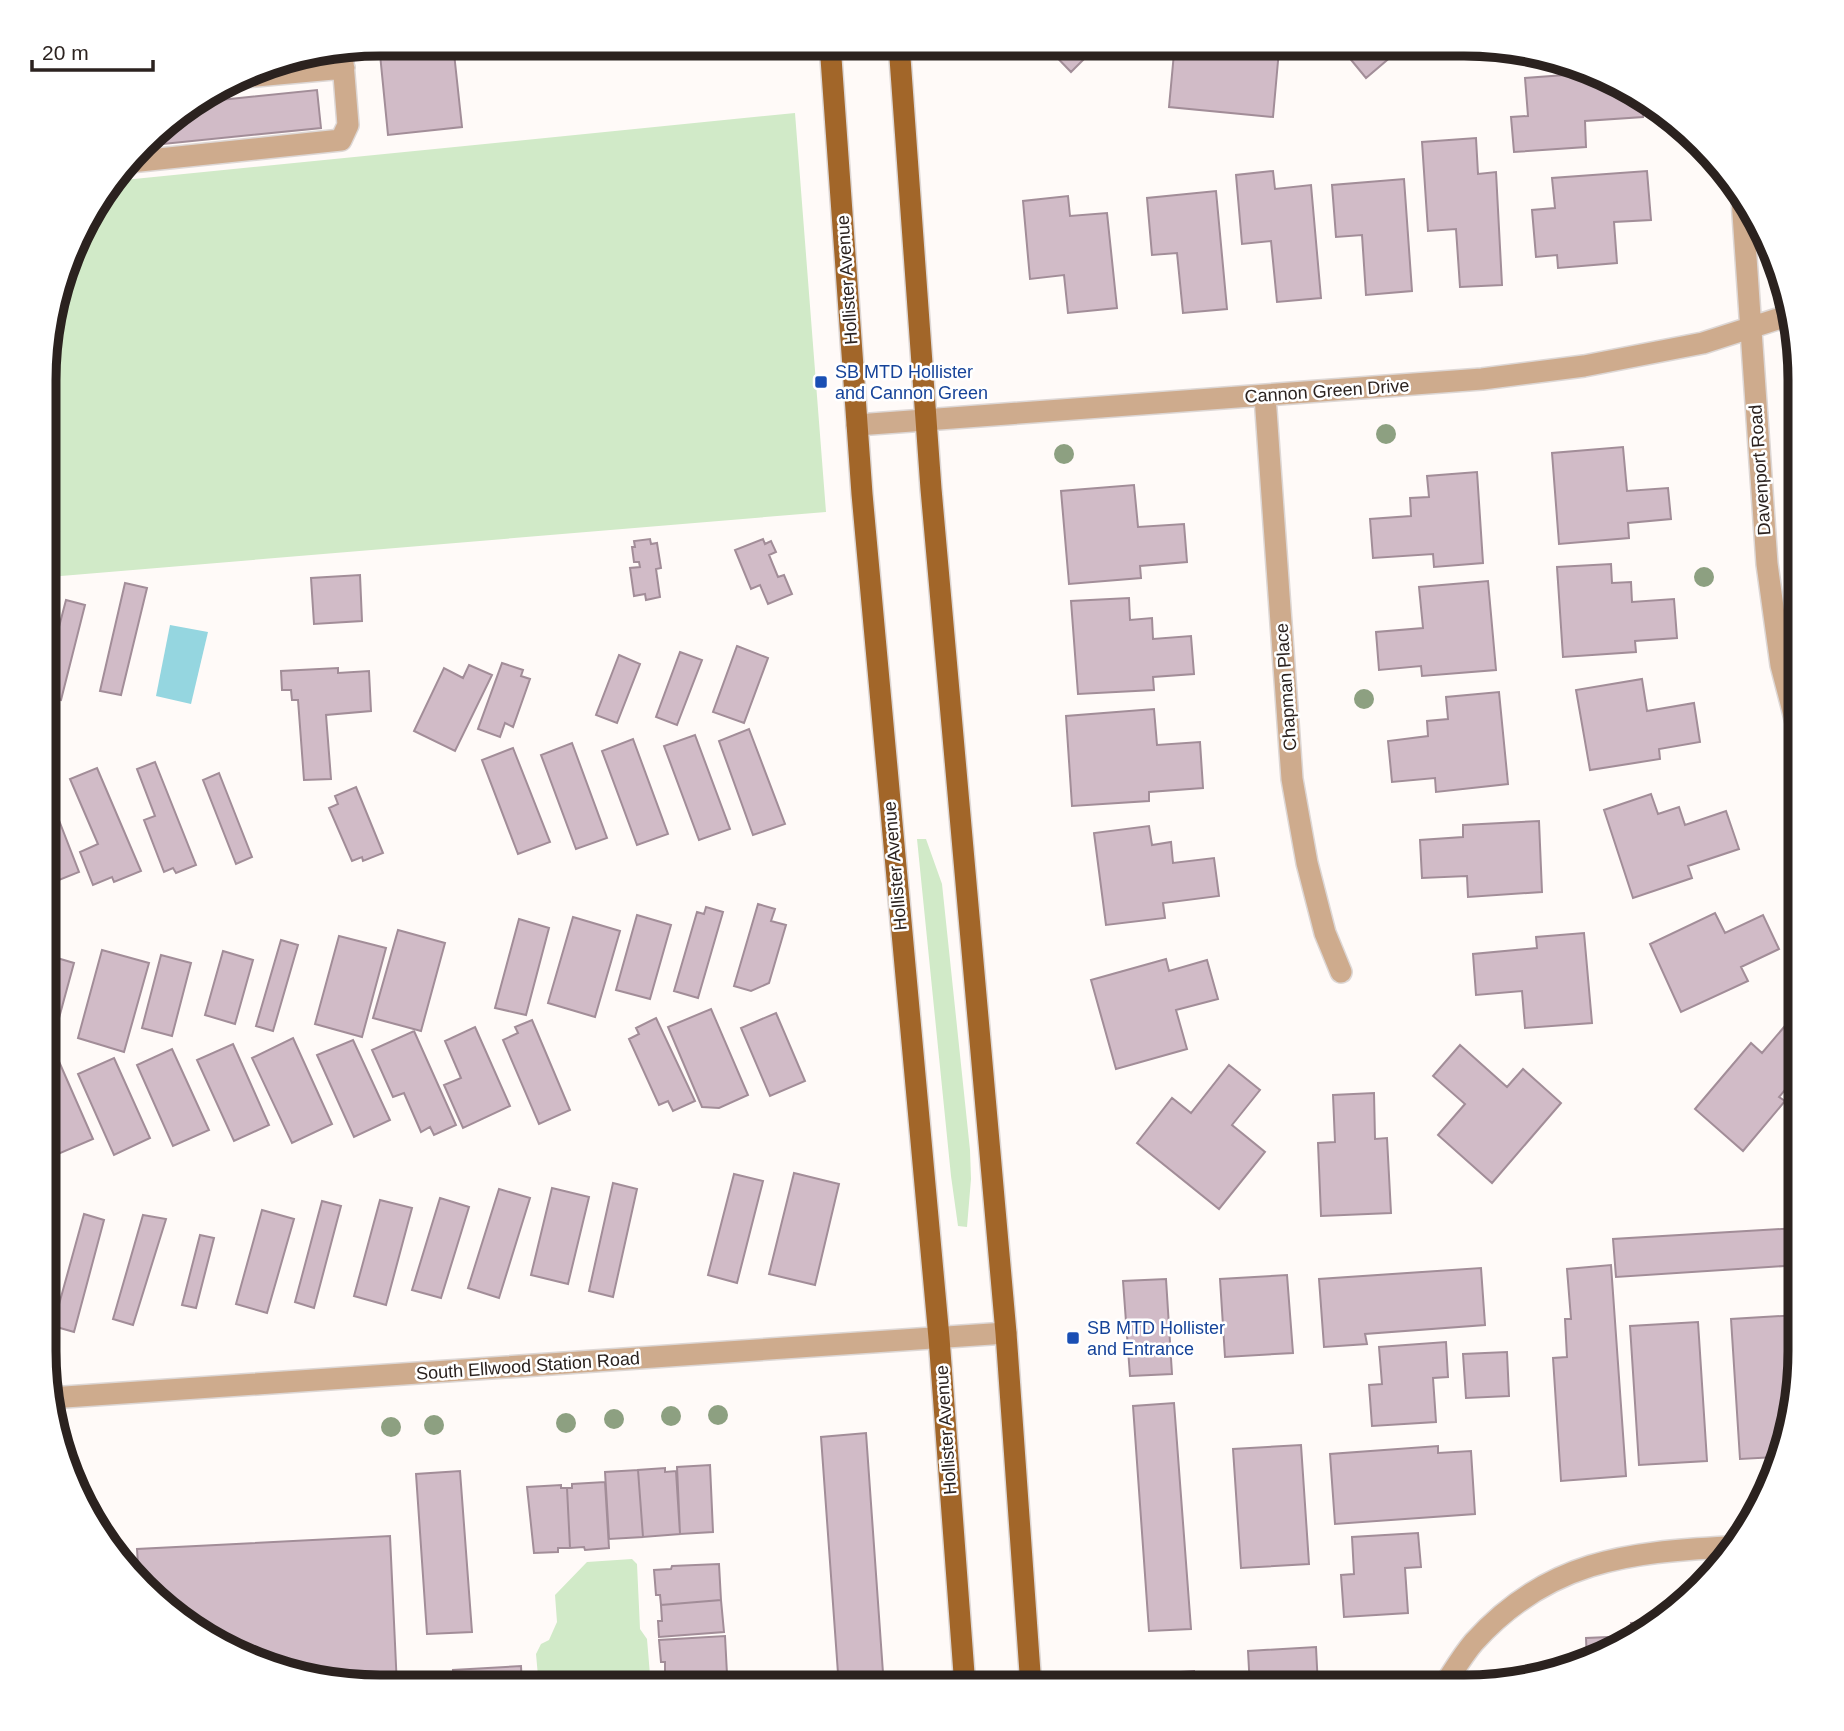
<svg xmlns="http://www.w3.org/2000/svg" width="1844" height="1731" viewBox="0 0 1844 1731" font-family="Helvetica,sans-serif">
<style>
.green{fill:#d1eac8}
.water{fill:#95d6e0}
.building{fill:#d1bbc7;stroke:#a28d98;stroke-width:2}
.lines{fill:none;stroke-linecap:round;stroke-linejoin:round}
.minor-casing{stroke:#ddd7d5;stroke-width:24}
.major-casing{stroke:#ddd7d5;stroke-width:24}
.minor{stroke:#ceab8d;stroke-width:21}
.major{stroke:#a26629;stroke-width:21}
.tree{fill:#8da081}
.transit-dot{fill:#1a4fb4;stroke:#fff;stroke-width:2.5}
.labels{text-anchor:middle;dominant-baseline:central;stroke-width:5;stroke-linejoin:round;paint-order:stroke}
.street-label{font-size:18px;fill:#2b221f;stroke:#fff}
.transit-label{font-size:18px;fill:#164399;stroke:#fff;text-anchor:start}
.rim{fill:none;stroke:#2b221f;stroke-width:9}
</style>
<rect width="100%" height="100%" fill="#fffaf8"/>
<path class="green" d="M795,113L826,512L49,577L50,315L89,212L114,181Z
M917,839H926L942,884L970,1150L971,1179L967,1227L958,1226L951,1176Z
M632,1559L637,1564L640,1629L647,1639L651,1687H539L536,1654L541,1644L549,1640L557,1622L555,1595L587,1562Z"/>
<path class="water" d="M170,625L208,632L191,704L156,696Z"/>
<path class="building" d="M379,44H453L462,127L388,135Z
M1044,44H1099L1071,72Z
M1194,44H1241V46L1279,50L1273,117L1169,107L1174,53L1192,55Z
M1338,44H1406L1366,78Z
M1592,73L1613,79L1642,101L1643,117L1585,121L1586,147L1514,152L1511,117L1528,116L1525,78Z
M317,90L321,128L143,146L159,127L201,102Z
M1476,138L1478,174L1496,172L1502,285L1460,287L1456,229L1428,231L1422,142Z
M1273,171L1275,189L1311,185L1321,298L1277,302L1271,241L1242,244L1236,175Z
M1647,171L1651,220L1614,222L1617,263L1558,268L1557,255L1536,257L1532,210L1555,208L1552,178Z
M1404,179L1412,291L1366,295L1362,235L1336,237L1332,185Z
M1216,191L1227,309L1183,313L1177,253L1152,255L1147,198Z
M1068,196L1070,216L1107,213L1117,308L1068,313L1064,275L1030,279L1023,201Z
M1623,447L1627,491L1668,488L1671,519L1628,523L1629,538L1559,544L1552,453Z
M54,472L59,531L49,532V473Z
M1477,472L1483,563L1434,567L1433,554L1373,558L1370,519L1411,516L1410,498L1429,497L1427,476Z
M1134,485L1138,527L1184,524L1187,562L1140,566L1141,578L1069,584L1061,491Z
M650,539L651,544L657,543L661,568L656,569L660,597L646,600L645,594L634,596L630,568L640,567L639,562H634L632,547H635L634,541Z
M763,539L765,544L771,541L776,552L769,555L778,577L784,575L792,594L768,604L760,585L751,589L735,550Z
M1611,564L1612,583L1631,582L1632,602L1674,599L1677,638L1635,641L1636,652L1563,657L1557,567Z
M360,575L362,621L314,624L311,578Z
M1488,581L1496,670L1422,676L1421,666L1379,670L1376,632L1423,628L1419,587Z
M125,583L147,588L121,695L100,691Z
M1129,598L1130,620L1152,618L1153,639L1191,636L1194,674L1153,677L1154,690L1078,694L1071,601Z
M66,600L85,605L61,700L48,696V669Z
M737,646L768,658L744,723L713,712Z
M680,652L702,660L677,725L656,717Z
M619,655L640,664L617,723L596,715Z
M502,663L523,670L521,676L530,679L513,727L505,723L500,737L478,729Z
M469,665L492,675L455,751L414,731L444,668L463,678Z
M338,668V673L369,671L371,711L326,715L331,779L304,780L298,700H292L291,690H282L281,671Z
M1642,679L1647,711L1694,703L1700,742L1659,749L1660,759L1590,770L1576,690Z
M1499,692L1508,784L1436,792L1435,778L1392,782L1388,741L1428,736L1427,721L1448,719L1446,697Z
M1154,709L1157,745L1200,742L1203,788L1149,792V801L1072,806L1066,716Z
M749,729L785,824L753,835L719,741Z
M695,735L730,829L699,840L664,746Z
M633,739L668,834L637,845L602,751Z
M572,743L607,838L576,849L541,755Z
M513,748L550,842L518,854L482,760Z
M155,762L196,865L176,873L173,868L164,872L144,820L155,816L137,769Z
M97,768L141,871L114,882L112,877L93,885L80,852L98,844L70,779Z
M219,773L252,857L236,864L203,780Z
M356,787L383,853L363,861L362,857L352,861L329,808L338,804L335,796Z
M48,792L79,872L59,880L47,848Z
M1651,794L1658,814L1679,807L1685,825L1726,811L1739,849L1688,866L1692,878L1633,898L1604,810Z
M1539,821L1542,892L1468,897L1467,876L1422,878L1420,840L1463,837V825Z
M1149,826L1152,845L1171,842L1173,863L1214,858L1219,896L1163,903L1165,918L1106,925L1094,833Z
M758,904L775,909L771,921L786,925L769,983L751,991L734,986Z
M706,907L723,912L698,998L674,991L697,912L704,914Z
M1715,913L1725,933L1763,915L1779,949L1741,967L1748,981L1681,1012L1650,944Z
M637,915L671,925L650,999L616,990Z
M573,917L620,931L595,1017L548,1003Z
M519,919L549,928L526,1015L495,1008Z
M398,930L445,943L421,1031L373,1018Z
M1584,933L1592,1023L1525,1028L1522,991L1476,995L1473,954L1537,948L1536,937Z
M339,936L386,948L362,1037L315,1024Z
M281,940L298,945L273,1031L256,1026Z
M102,950L149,963L124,1052L78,1038Z
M223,951L253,960L235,1024L205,1015Z
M47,955L74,963L50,1051L46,1050Z
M161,955L191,963L172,1036L142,1028Z
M1166,959L1169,971L1207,960L1218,999L1176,1010L1187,1049L1116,1069L1091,980Z
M711,1009L748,1095L719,1108L702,1107L668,1027Z
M776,1013L805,1081L770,1096L741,1028Z
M656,1018L695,1101L673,1111L668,1101L659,1105L629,1039L639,1034L636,1028Z
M532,1020L570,1110L539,1124L503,1040L518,1033L515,1027Z
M1790,1020L1800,1028V1072L1779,1097L1785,1101L1743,1151L1695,1109L1751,1043L1762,1053Z
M475,1027L510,1106L463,1128L444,1085L461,1078L445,1041Z
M414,1031L456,1125L434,1135L430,1127L421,1132L404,1093L393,1097L372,1050Z
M293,1038L332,1124L292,1143L252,1058Z
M353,1040L390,1120L354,1137L317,1055Z
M233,1044L269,1125L234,1141L197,1060Z
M1460,1045L1507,1087L1523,1069L1561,1103L1492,1183L1438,1135L1465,1104L1433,1076Z
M172,1049L209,1130L173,1146L137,1065Z
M57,1057L93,1139L58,1154L46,1128V1062Z
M114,1058L150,1138L114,1155L78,1074Z
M1229,1065L1260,1090L1232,1125L1265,1152L1219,1209L1137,1143L1172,1098L1191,1113Z
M1374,1093L1375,1139L1387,1138L1391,1213L1321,1216L1318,1143L1335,1142L1333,1095Z
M794,1173L839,1184L815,1285L769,1274Z
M734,1174L763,1181L737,1283L708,1275Z
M613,1183L637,1189L613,1297L589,1291Z
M552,1188L589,1197L568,1284L531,1275Z
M499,1189L530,1198L499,1298L468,1288Z
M440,1198L469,1207L441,1298L412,1290Z
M380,1200L412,1208L386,1305L354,1296Z
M322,1201L341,1206L314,1308L295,1302Z
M262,1210L294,1219L267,1313L236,1304Z
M84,1214L104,1220L74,1332L53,1326Z
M143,1215L166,1219L133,1325L113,1319Z
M45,1228L58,1232L45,1278Z
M1797,1228L1799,1265L1616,1277L1613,1239Z
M200,1235L214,1238L196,1308L182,1305Z
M1611,1265L1626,1476L1561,1481L1553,1358L1567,1357L1565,1319H1571L1567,1269Z
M1481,1268L1485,1325L1365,1334L1367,1344L1324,1347L1319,1279Z
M1287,1275L1293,1353L1225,1357L1220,1279Z
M1166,1279L1172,1374L1130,1376L1123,1281Z
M1799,1315L1800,1352L1776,1457L1740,1459L1731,1319Z
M1698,1322L1707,1461L1639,1465L1630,1326Z
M1446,1342L1448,1377L1433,1378L1436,1422L1372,1426L1369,1385L1382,1384L1379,1347Z
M1507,1352L1509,1396L1466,1398L1463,1354Z
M1174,1403L1191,1629L1149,1631L1133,1406Z
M866,1433L884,1687H839L821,1437Z
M1301,1445L1309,1564L1241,1568L1233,1449Z
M1438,1446V1453L1471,1451L1475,1514L1335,1524L1330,1454Z
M710,1465L713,1532L680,1534L677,1467Z
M665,1468V1472L676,1471L680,1534L643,1537L638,1470Z
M638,1470L643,1537L609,1539L605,1472Z
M460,1471L472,1632L427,1634L416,1474Z
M605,1482L609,1548L585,1550L584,1547L570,1548L567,1488H572V1484Z
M561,1485V1488H567L570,1548H558V1552L534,1553L527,1487Z
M1418,1533L1421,1567L1405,1568L1408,1613L1344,1617L1341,1575L1354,1574L1352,1537Z
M390,1536L397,1687H379L232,1653L139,1581L137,1549Z
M719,1564L721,1600L661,1605L660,1595H656L654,1570L671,1569L672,1566Z
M721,1600L724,1632L659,1637L658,1621H662L661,1605Z
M1656,1622L1592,1662L1587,1663L1586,1638L1632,1636L1631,1623Z
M725,1636L727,1674L665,1677V1662H661L659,1640Z
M1316,1647L1318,1687H1250L1248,1651Z
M1580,1661V1665L1547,1672L1546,1663Z
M521,1666L522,1687H454L453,1670Z
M1194,1671L1195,1687H1154L1153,1674Z
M727,1674L728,1687H666L665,1677Z"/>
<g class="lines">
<defs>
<path id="minor" d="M244,77L344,68
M130,162L341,140L348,125L342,50
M1742,199L1767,564L1781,665L1800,738
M1265,396L1292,779L1307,863L1325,933L1341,972
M857,425L1482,379L1584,366L1703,343L1790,315
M50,1398L1006,1333
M1443,1687C1453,1672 1462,1656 1474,1642C1547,1561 1627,1552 1729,1547"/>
<path id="major" d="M830,44L862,494L939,1338L965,1687
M899,44L931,489L1006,1333L1031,1687"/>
</defs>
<use href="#minor" class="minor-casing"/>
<use href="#major" class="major-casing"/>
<use href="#minor" class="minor"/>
<use href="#major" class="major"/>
</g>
<g class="tree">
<circle cx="1386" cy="434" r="10"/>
<circle cx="1064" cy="454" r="10"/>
<circle cx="1704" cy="577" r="10"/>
<circle cx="1364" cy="699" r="10"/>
<circle cx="718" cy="1415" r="10"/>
<circle cx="671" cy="1416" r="10"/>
<circle cx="614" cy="1419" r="10"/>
<circle cx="566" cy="1423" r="10"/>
<circle cx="434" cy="1425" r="10"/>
<circle cx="391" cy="1427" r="10"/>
</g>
<g class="transit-dot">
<rect x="814" y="375" width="14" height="14" rx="3.5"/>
<rect x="1066" y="1331" width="14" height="14" rx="3.5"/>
</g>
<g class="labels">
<g class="street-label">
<text transform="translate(847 280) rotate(-94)">Hollister Avenue</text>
<text transform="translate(1327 391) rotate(-4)">Cannon Green Drive</text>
<text transform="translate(1760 470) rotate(-94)">Davenport Road</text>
<text transform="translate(1286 687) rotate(-94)">Chapman Place</text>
<text transform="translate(895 866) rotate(-95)">Hollister Avenue</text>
<text transform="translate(528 1366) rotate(-4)">South Ellwood Station Road</text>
<text transform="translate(946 1430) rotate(-94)">Hollister Avenue</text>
</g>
<g class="transit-label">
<text x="835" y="372">SB MTD Hollister<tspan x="835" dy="21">and Cannon Green</tspan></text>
<text x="1087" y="1328">SB MTD Hollister<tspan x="1087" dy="21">and Entrance</tspan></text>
</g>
</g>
<path d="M0 0H1844V1731H0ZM380 56H1464A324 324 0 0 1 1788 380V1351A324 324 0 0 1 1464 1675H380A324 324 0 0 1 56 1351V380A324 324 0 0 1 380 56Z" fill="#fff" fill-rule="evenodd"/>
<path class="rim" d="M380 56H1464A324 324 0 0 1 1788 380V1351A324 324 0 0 1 1464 1675H380A324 324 0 0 1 56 1351V380A324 324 0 0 1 380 56Z"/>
<path d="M32 60v10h121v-10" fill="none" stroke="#2b221f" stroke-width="3.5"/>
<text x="42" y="60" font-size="21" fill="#2b221f" stroke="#ffffff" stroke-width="5" paint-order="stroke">20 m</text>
</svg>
